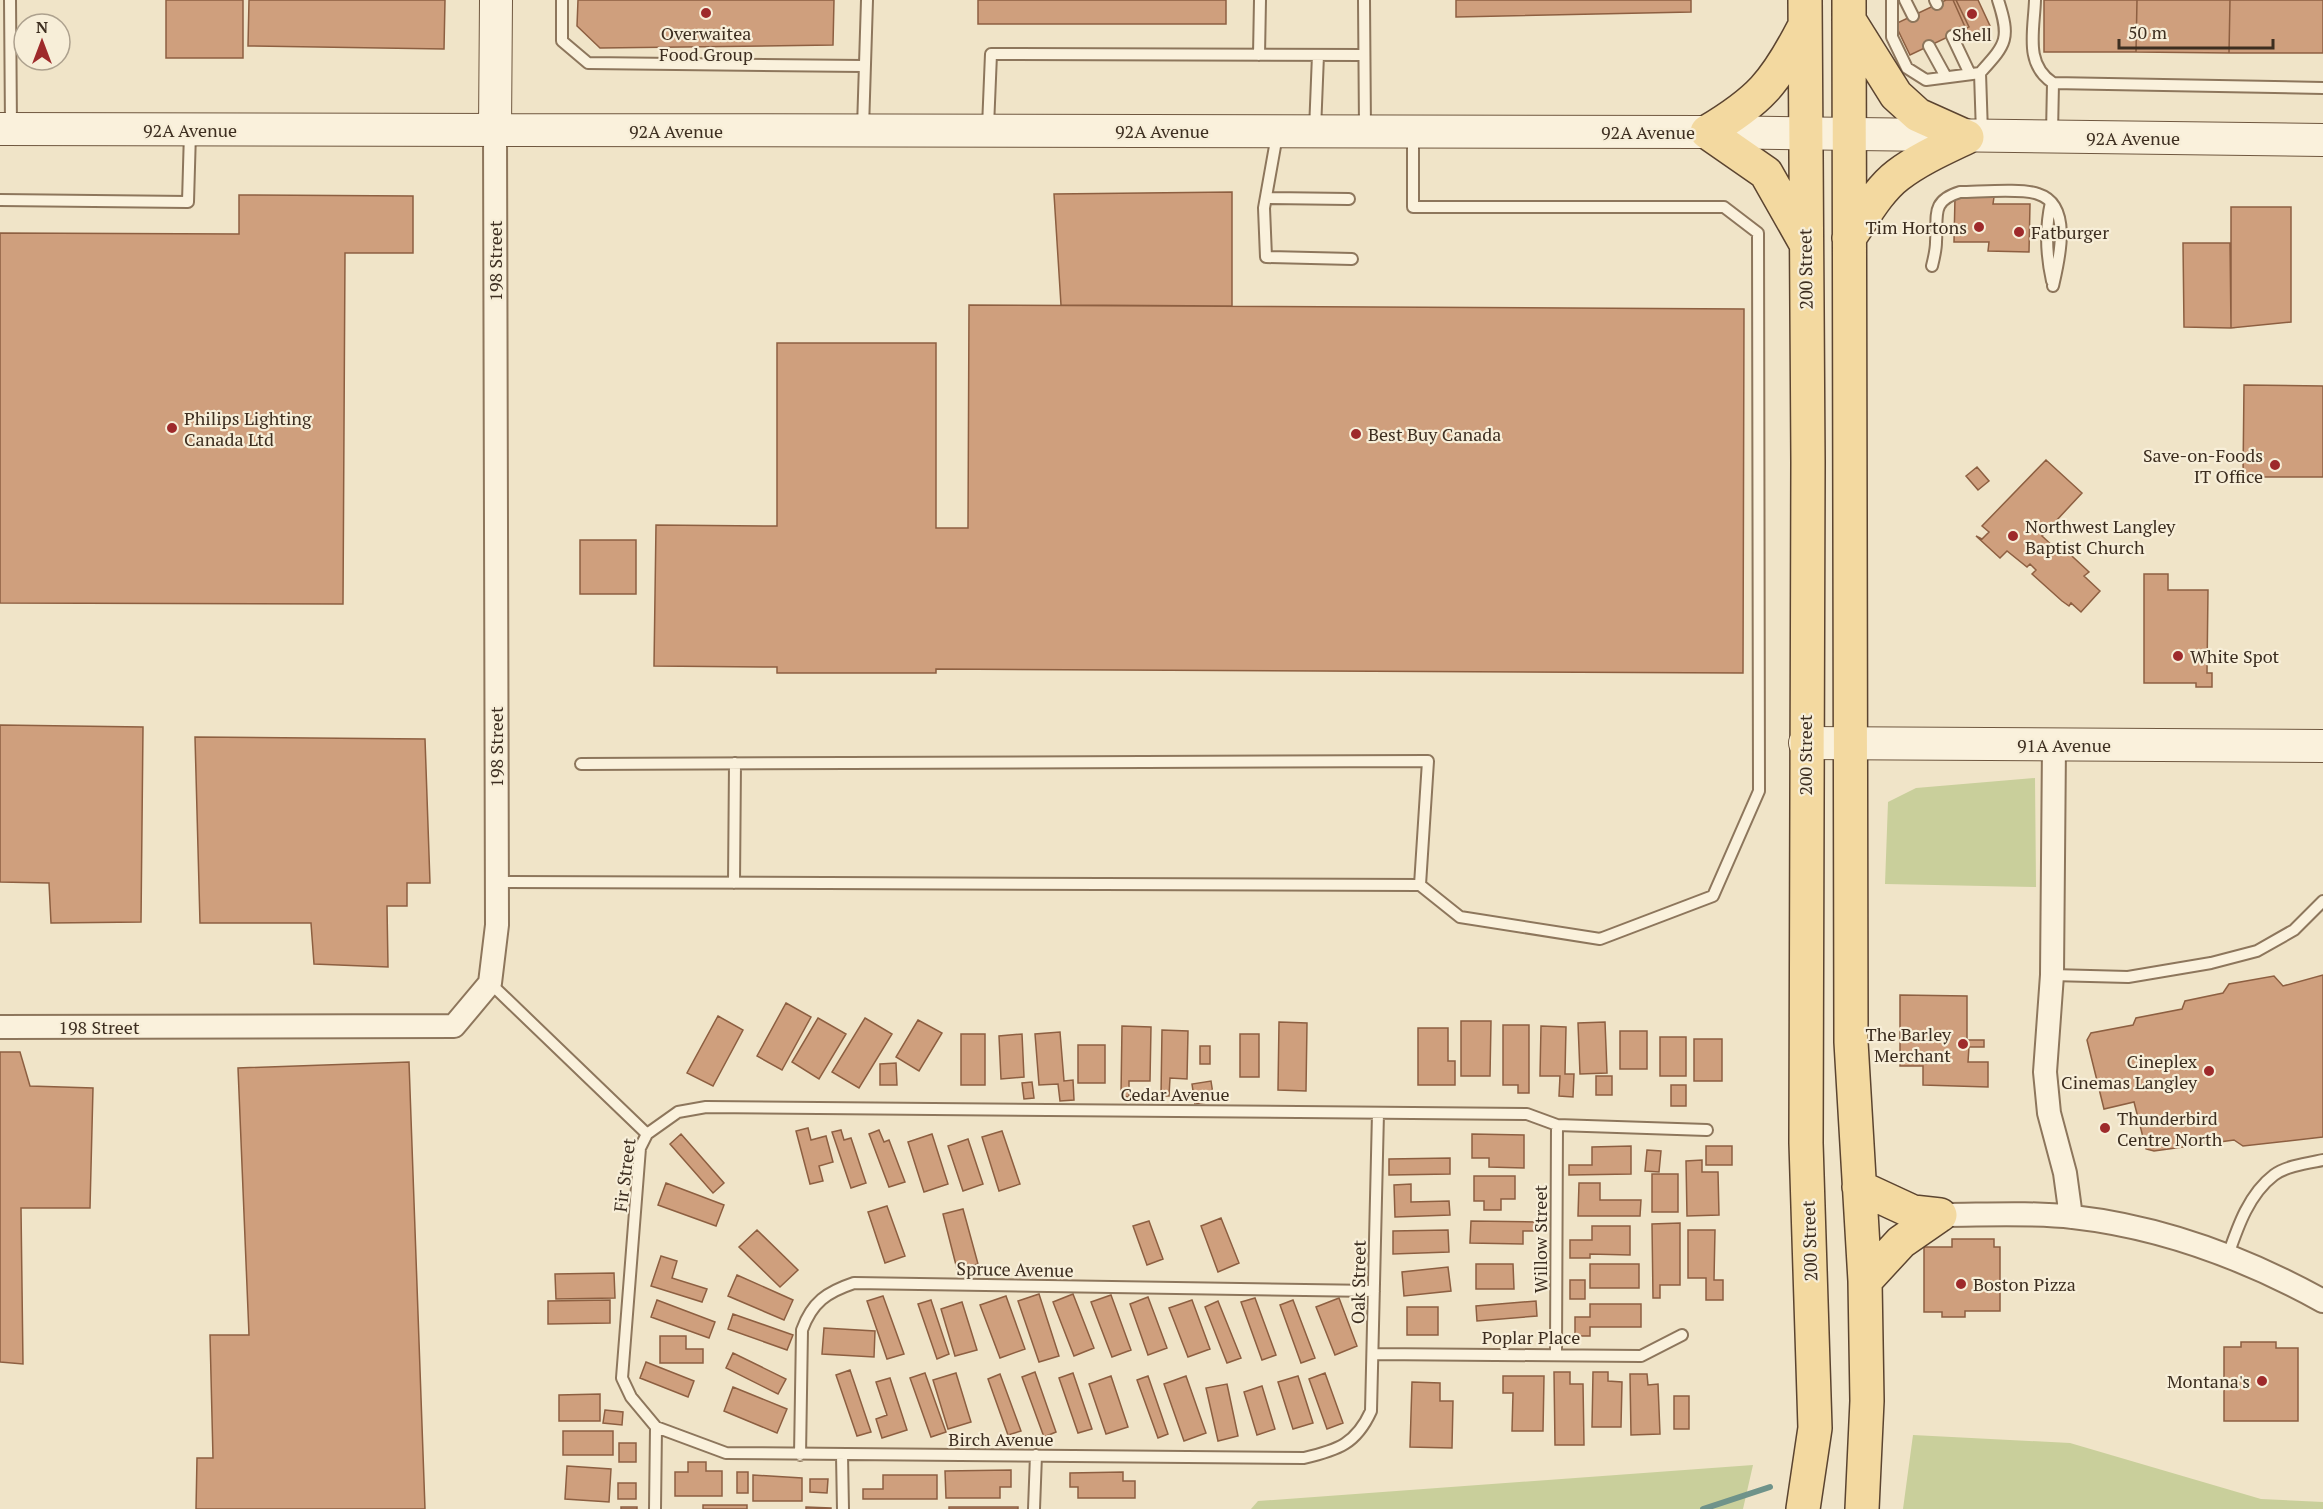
<svg xmlns="http://www.w3.org/2000/svg" width="2323" height="1509" viewBox="0 0 2323 1509" font-family="'PT Serif',serif">
<style>
.green{fill:#c9cf9b}
.lines{fill:none;stroke-linecap:round;stroke-linejoin:round}
.stream{stroke:#6f938a;stroke-width:6}
.building{fill:#cf9f7d;stroke:#8d5f41;stroke-width:1.5}
.lane-casing{stroke:#8d765c;stroke-width:14}
.street-casing{stroke:#8d765c;stroke-width:26}
.secondary-casing{stroke:#6f573f;stroke-width:34}
.primary-casing{stroke:#5b4430;stroke-width:36}
.lane{stroke:#faf1dc;stroke-width:10}
.street{stroke:#faf1dc;stroke-width:22}
.secondary{stroke:#faf1dc;stroke-width:32}
.primary{stroke:#f3d9a0;stroke-width:33}
.poi-dot{fill:#9e2a2b;stroke:#f7eed8;stroke-width:2}
.labels{text-anchor:middle;dominant-baseline:central;stroke-width:4.5;stroke-linejoin:round;paint-order:stroke}
.poi-label{font-size:18px;fill:#3d2e20;stroke:#f7eed8;text-anchor:start}
.street-label{font-size:18px;fill:#3d2e20;stroke:#f7eed8}
</style>
<rect width="100%" height="100%" fill="#f0e4c8"/>
<path class="green" d="M2035,778L2036,887L1885,884L1888,802L1916,788Z
M1913,1435L2070,1443L2261,1499L2323,1502V1509H1903Z
M1753,1465L1743,1509H1251L1258,1501Z"/>
<g class="lines">
<path class="stream" d="M1703,1509L1770,1487"/>
</g>
<path class="building" d="M166,0H243V58H166Z
M249,0H445L444,49L248,46Z
M578,0H834L833,45L600,48L577,26Z
M978,0H1226V24H978Z
M1456,0H1691V12L1456,17Z
M1946,0H1956L1969,27L1910,55L1895,24Z
M1953,0H1978L1991,28L1970,38Z
M2044,0H2137L2136,52H2044Z
M2137,0H2230L2229,53L2136,52Z
M2230,0H2323V53H2229Z
M1232,192V306L1061,305L1054,194Z
M239,195L413,196V253H345L343,604L0,603V233L239,234Z
M1955,197H1994L1993,204H2030L2029,252L1988,251L1989,242H1954Z
M2231,207H2291V322L2231,328Z
M2183,243H2230L2231,328L2184,327Z
M969,305L1744,309L1743,673L936,669V673H777V667L654,666L656,525L777,526V343H936V528H968Z
M2244,385L2323,386V477H2243Z
M2046,460L2082,493L2042,536L2055,548L2059,544L2089,572L2084,576L2100,591L2081,612L2071,603L2069,606L2062,601L2032,574L2036,570L2030,564L2027,567L2007,551L2000,558L1976,536L1982,539L1989,532L1982,526Z
M1977,467L1989,481L1978,490L1966,476Z
M580,540H636V594H580Z
M2144,574H2168V590H2208L2207,673H2212V687H2196V683H2144Z
M0,725L143,727L141,922L51,923L49,883L0,882Z
M195,737L425,739L430,883H407V906H387L388,967L314,964L311,923H200Z
M2323,975V1137L2243,1146L2234,1140L2154,1151L2146,1149L2134,1102L2104,1109L2087,1040L2091,1033L2133,1025L2136,1018L2182,1009L2185,1001L2223,993L2229,984L2274,976L2283,986Z
M1900,995L1967,996V1040H1984V1047H1969L1968,1062H1988V1087L1923,1085V1066H1900Z
M786,1003L811,1017L782,1070L757,1056Z
M718,1016L743,1030L713,1086L687,1073Z
M818,1018L846,1034L819,1079L792,1062Z
M865,1018L892,1034L859,1088L832,1072Z
M918,1020L942,1033L919,1071L896,1057Z
M1461,1021H1491L1490,1076H1461Z
M1279,1022L1307,1023L1306,1091L1278,1090Z
M1605,1022L1607,1073L1580,1074L1578,1023Z
M1503,1025H1529V1093H1518V1085H1503Z
M1122,1026L1151,1027L1150,1081H1129V1097L1121,1096Z
M1541,1026L1566,1027L1565,1074H1574L1573,1097L1559,1096L1560,1076H1540Z
M1418,1028H1448V1061H1455V1085H1418Z
M1162,1030L1188,1031L1187,1079L1170,1078L1169,1096H1161Z
M1620,1031H1647V1069H1620Z
M1060,1032L1064,1081L1073,1080L1074,1100L1060,1101L1058,1084L1039,1085L1035,1034Z
M961,1034H985V1085H961Z
M1022,1034L1024,1077L1001,1079L999,1036Z
M1240,1034H1259V1077H1240Z
M1660,1037H1686V1076H1660Z
M1694,1039H1722V1081H1694Z
M1078,1045H1105V1083H1078Z
M1200,1046H1210V1064H1200Z
M0,1052H20L30,1086L93,1088L90,1208H21L23,1364L0,1362Z
M409,1062L425,1509H196L197,1458H213L210,1335H249L238,1068Z
M896,1063L897,1085H880V1064Z
M1596,1076H1612V1095H1596Z
M1211,1081L1214,1101L1195,1104L1192,1084Z
M1032,1082L1034,1098L1024,1099L1022,1083Z
M1671,1085H1686V1106H1671Z
M808,1128L811,1140L826,1136L833,1162L819,1166L823,1181L810,1184L796,1131Z
M841,1130L844,1140L851,1138L866,1183L851,1188L832,1132Z
M879,1130L884,1142L889,1140L905,1182L889,1187L869,1134Z
M1002,1131L1020,1184L999,1191L982,1137Z
M681,1134L724,1183L713,1193L670,1144Z
M932,1134L948,1184L924,1192L908,1142Z
M1472,1134L1524,1135V1168L1489,1167V1158H1472Z
M968,1139L983,1184L963,1191L948,1146Z
M1631,1146V1174L1569,1175V1165H1592V1147Z
M1706,1146H1732V1165H1706Z
M1647,1150L1661,1151L1659,1172L1645,1171Z
M1450,1158V1174L1389,1175V1159Z
M1702,1160V1172H1718L1719,1215L1687,1216L1686,1161Z
M1652,1174H1678V1212H1652Z
M1474,1176H1515V1199H1501V1210H1484V1201H1474Z
M666,1183L724,1205L716,1226L658,1205Z
M1579,1183H1600V1200H1641L1640,1216H1578Z
M1411,1184V1202L1449,1201L1450,1215L1395,1217L1394,1185Z
M887,1206L905,1256L885,1263L868,1212Z
M963,1209L978,1264L957,1269L943,1214Z
M1221,1218L1239,1263L1218,1272L1201,1226Z
M1149,1221L1163,1259L1147,1265L1133,1226Z
M1471,1221L1537,1222L1536,1231H1523V1244L1470,1243Z
M1680,1223V1285H1660V1298H1653L1652,1224Z
M1592,1226H1630V1255L1590,1254V1258H1570V1240H1592Z
M757,1230L798,1270L780,1287L739,1247Z
M1448,1230L1449,1252L1393,1254V1231Z
M1688,1230H1715L1714,1280H1723V1300H1706V1278H1688Z
M1952,1239H1994V1247H2000V1311H1965V1317H1942V1312H1924V1247H1952Z
M661,1256L677,1261L672,1278L707,1289L702,1302L651,1286Z
M1476,1264H1513L1514,1289H1476Z
M1590,1264H1639V1288H1590Z
M1448,1267L1451,1291L1404,1296L1402,1272Z
M614,1273L615,1298L556,1299L555,1274Z
M737,1275L793,1300L784,1320L728,1296Z
M1570,1280H1585V1299H1570Z
M1039,1294L1059,1356L1039,1362L1018,1301Z
M1073,1294L1094,1348L1074,1356L1053,1302Z
M1111,1295L1131,1350L1112,1357L1091,1302Z
M883,1296L904,1354L887,1359L867,1301Z
M1006,1296L1025,1349L1000,1358L980,1305Z
M1148,1297L1167,1348L1148,1355L1130,1304Z
M1255,1298L1276,1355L1262,1360L1241,1302Z
M1339,1298L1357,1346L1335,1355L1316,1307Z
M610,1300V1323L548,1324V1301Z
M657,1300L715,1322L709,1338L651,1317Z
M931,1300L949,1354L937,1359L918,1304Z
M1192,1300L1210,1349L1188,1357L1169,1308Z
M1293,1300L1315,1358L1301,1363L1280,1305Z
M1218,1301L1241,1358L1227,1363L1205,1307Z
M1536,1301L1537,1316L1477,1321L1476,1306Z
M962,1302L977,1350L955,1356L941,1309Z
M1590,1304H1641V1327H1590V1336H1575V1317H1590Z
M1407,1307H1438V1335H1407Z
M733,1314L793,1335L787,1350L728,1329Z
M824,1328L875,1331L874,1357L822,1354Z
M660,1336H686V1349H703V1363H660Z
M2241,1342H2276V1348H2298V1421H2224V1347H2241Z
M733,1353L786,1379L778,1394L726,1368Z
M646,1362L694,1381L688,1397L640,1378Z
M850,1370L871,1432L857,1436L836,1375Z
M1035,1372L1056,1432L1044,1437L1022,1377Z
M1554,1372H1570V1384H1583L1584,1445H1555Z
M1593,1372H1608V1381L1622,1382L1621,1427H1592Z
M925,1373L946,1432L931,1437L910,1378Z
M956,1373L971,1422L948,1429L933,1380Z
M1073,1373L1092,1429L1078,1433L1059,1378Z
M1325,1373L1343,1423L1327,1429L1309,1379Z
M1000,1374L1021,1431L1008,1435L988,1379Z
M1630,1374H1647L1648,1385L1658,1384L1660,1434L1631,1435Z
M1111,1376L1128,1427L1106,1434L1089,1384Z
M1148,1376L1168,1434L1158,1438L1137,1380Z
M1186,1376L1206,1433L1184,1441L1164,1384Z
M1298,1376L1313,1423L1293,1429L1278,1382Z
M1503,1376H1544L1543,1431H1512L1513,1393H1503Z
M890,1378L907,1430L882,1438L876,1419L887,1415L876,1382Z
M1412,1382L1440,1383V1401H1453L1452,1448L1410,1447Z
M1227,1384L1238,1436L1218,1441L1206,1388Z
M1262,1386L1275,1429L1257,1435L1244,1392Z
M733,1387L787,1409L777,1433L724,1411Z
M600,1394V1421H559V1395Z
M1674,1396H1689V1429H1674Z
M605,1410L623,1412L622,1425L603,1423Z
M563,1431H613V1455H563Z
M619,1443H636V1462H619Z
M688,1462H706V1471H722V1496H675V1472H688Z
M567,1466L611,1469L609,1502L565,1499Z
M1011,1470V1487H1000V1498H946L945,1471Z
M737,1472H748V1493H737Z
M1123,1472V1481H1135V1498H1078V1487H1070V1473Z
M753,1475L802,1478V1501H753Z
M883,1475H937V1499H863V1489H883Z
M810,1479H828L827,1493L810,1492Z
M618,1483H636V1499H618Z
M703,1505H747V1509H703Z
M621,1507H637V1509H621Z
M806,1507L831,1508V1509H806Z
M949,1507H1018V1509H949Z"/>
<g class="lines">
<defs>
<path id="lane" d="M10,0L11,126
M562,0V41L588,63L863,66
M1364,0L1365,129
M1892,0V37L1907,68L1926,80L1980,73
M1905,0L1913,16
M1935,0L1937,4
M2035,0C2034,31 2024,64 2053,83
M1952,36L1970,74
M1929,46L1946,77
M1259,55L1260,0
M988,127L991,54L1364,55
M863,128L867,0
M1315,130L1318,55
M1982,133L1980,73C2006,44 2011,40 1998,0
M2052,133L2053,83L2323,88
M1277,135L1264,208L1266,257L1352,259
M1266,198L1349,199
M0,200L188,202L190,132
M2051,202C2045,229 2046,254 2052,281
M1932,266C1934,258 1936,250 1936,242C1938,216 1930,201 1960,192C1978,192 2024,188 2038,194C2073,205 2059,260 2053,286
M581,764L1428,761L1420,885
M497,882L1420,885L1460,917L1600,939L1713,896L1759,791L1758,233L1724,207H1413V134
M734,883L735,763
M2052,975L2128,977L2211,963L2257,951L2294,930L2323,901
M490,983L647,1134L640,1148L622,1378L631,1397L656,1427
M647,1134L678,1112L706,1107L1527,1114L1557,1125L1707,1130
M2228,1255C2238,1226 2249,1194 2274,1175C2286,1166 2308,1163 2323,1160
M1556,1353L1557,1125
M1374,1354L1641,1356L1682,1335
M656,1427L726,1453L1304,1458C1338,1450 1356,1444 1371,1411L1378,1113
M800,1455L802,1330C812,1302 827,1292 854,1283L1374,1291
M842,1455L843,1509
M655,1509L656,1427
M1034,1509L1036,1455"/>
<path id="street" d="M2054,745L2052,975L2045,1072L2049,1113L2065,1173L2071,1217
M0,1027L454,1026L490,983L497,925L495,130
M1940,1215C1984,1215 2029,1212 2073,1217C2162,1227 2245,1258 2323,1301"/>
<path id="secondary" d="M0,129L1707,132L2323,140
M495,130L496,0
M1805,743L2323,746"/>
<path id="primary" d="M1849,0L1851,1042L1865,1281L1867,1401L1862,1509
M1849,20L1896,95L1918,115L1967,137
M1803,29C1775,83 1759,101 1707,132L1766,173L1804,240
M1849,238C1863,218 1878,190 1898,175C1919,159 1944,148 1967,137
M1859,1187L1913,1212L1940,1215
M1865,1281L1901,1242L1940,1215
M1803,1509L1815,1428L1806,1143L1808,462L1805,0"/>
</defs>
<use href="#lane" class="lane-casing"/>
<use href="#street" class="street-casing"/>
<use href="#secondary" class="secondary-casing"/>
<use href="#primary" class="primary-casing"/>
<use href="#lane" class="lane"/>
<use href="#street" class="street"/>
<use href="#secondary" class="secondary"/>
<use href="#primary" class="primary"/>
</g>
<g class="poi-dot">
<circle cx="706" cy="13" r="6"/>
<circle cx="1972" cy="14" r="6"/>
<circle cx="1979" cy="227" r="6"/>
<circle cx="2019" cy="232" r="6"/>
<circle cx="172" cy="428" r="6"/>
<circle cx="1356" cy="434" r="6"/>
<circle cx="2275" cy="465" r="6"/>
<circle cx="2013" cy="536" r="6"/>
<circle cx="2178" cy="656" r="6"/>
<circle cx="1963" cy="1044" r="6"/>
<circle cx="2209" cy="1071" r="6"/>
<circle cx="2105" cy="1128" r="6"/>
<circle cx="1961" cy="1284" r="6"/>
<circle cx="2262" cy="1381" r="6"/>
</g>
<g class="labels">
<g class="poi-label">
<text x="706" y="33" text-anchor="middle">Overwaitea<tspan x="706" dy="21">Food Group</tspan></text>
<text x="1972" y="34" text-anchor="middle">Shell</text>
<text x="1967" y="227" text-anchor="end">Tim Hortons</text>
<text x="2031" y="232">Fatburger</text>
<text x="184" y="418">Philips Lighting<tspan x="184" dy="21">Canada Ltd</tspan></text>
<text x="1368" y="434">Best Buy Canada</text>
<text x="2263" y="455" text-anchor="end">Save-on-Foods<tspan x="2263" dy="21">IT Office</tspan></text>
<text x="2025" y="526">Northwest Langley<tspan x="2025" dy="21">Baptist Church</tspan></text>
<text x="2190" y="656">White Spot</text>
<text x="1951" y="1034" text-anchor="end">The Barley<tspan x="1951" dy="21">Merchant</tspan></text>
<text x="2197" y="1061" text-anchor="end">Cineplex<tspan x="2197" dy="21">Cinemas Langley</tspan></text>
<text x="2117" y="1118">Thunderbird<tspan x="2117" dy="21">Centre North</tspan></text>
<text x="1973" y="1284">Boston Pizza</text>
<text x="2250" y="1381" text-anchor="end">Montana's</text>
</g>
<g class="street-label">
<text x="190" y="130">92A Avenue</text>
<text x="676" y="131">92A Avenue</text>
<text x="1162" y="131">92A Avenue</text>
<text x="1648" y="132">92A Avenue</text>
<text x="2133" y="138">92A Avenue</text>
<text transform="translate(495 261) rotate(-90)">198 Street</text>
<text transform="translate(1805 269) rotate(-91)">200 Street</text>
<text x="2064" y="745">91A Avenue</text>
<text transform="translate(496 747) rotate(-90)">198 Street</text>
<text transform="translate(1805 755) rotate(-90)">200 Street</text>
<text x="99" y="1027">198 Street</text>
<text x="1175" y="1094">Cedar Avenue</text>
<text transform="translate(624 1175) rotate(-83)">Fir Street</text>
<text transform="translate(1540 1239) rotate(-90)">Willow Street</text>
<text transform="translate(1809 1241) rotate(-92)">200 Street</text>
<text transform="translate(1015 1269) rotate(1)">Spruce Avenue</text>
<text transform="translate(1358 1282) rotate(-89)">Oak Street</text>
<text x="1531" y="1337">Poplar Place</text>
<text x="1001" y="1439">Birch Avenue</text>
</g>
</g>
<g transform="translate(42 42)"><circle r="28" fill="#f7eed8" stroke="#ada18e" stroke-width="1.5"/>
<path d="M0-4.5L10 22L0 15L-10 22Z" fill="#9e2a2b"/>
<text y="-9" font-size="16" font-weight="bold" text-anchor="middle" fill="#3d2e20">N</text>
</g>
<path d="M2119 39v9h154v-9" fill="none" stroke="#3d2e20" stroke-width="3"/>
<text x="2128" y="39" font-size="18" fill="#3d2e20" stroke="#f7eed8" stroke-width="4.5" paint-order="stroke">50 m</text>
</svg>
